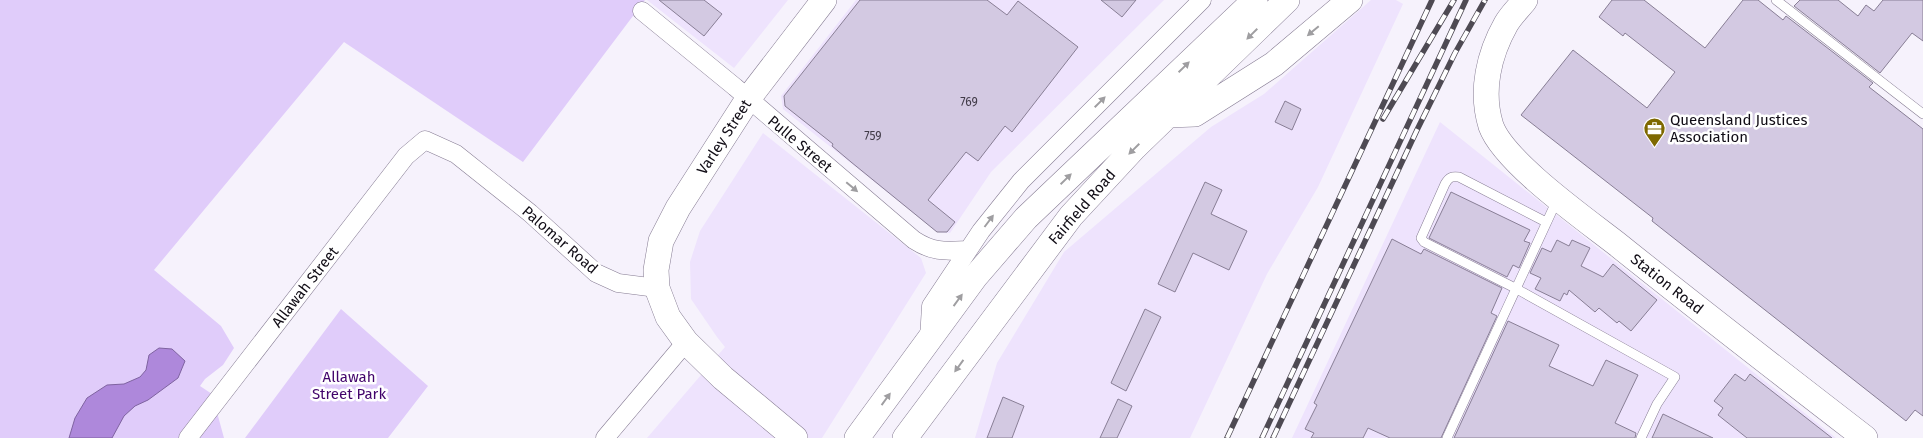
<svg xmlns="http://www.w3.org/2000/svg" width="1923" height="438" viewBox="0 0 1923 438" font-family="'Fira Sans',sans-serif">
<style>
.built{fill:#eee3fd}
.green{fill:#e0ccfa}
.water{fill:#ae88db;stroke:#7f63a0}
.building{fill:#d3c9e2;stroke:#887e95}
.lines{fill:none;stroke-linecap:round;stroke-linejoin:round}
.lane-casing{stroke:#867c93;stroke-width:10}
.street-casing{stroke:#867c93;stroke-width:19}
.secondary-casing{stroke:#867c93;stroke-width:26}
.lane{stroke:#fff;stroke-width:9}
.street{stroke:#fff;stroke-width:18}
.secondary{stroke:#fff;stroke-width:25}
.rail-casing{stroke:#4e4a53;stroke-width:5.5}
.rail{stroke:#fff;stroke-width:4;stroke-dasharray:11;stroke-linecap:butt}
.oneway{fill:#9f9ea1}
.labels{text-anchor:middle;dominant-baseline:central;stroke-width:5;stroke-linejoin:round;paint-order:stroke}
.number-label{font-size:12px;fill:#413b48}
.poi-label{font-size:15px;fill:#100c15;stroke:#fff;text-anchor:start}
.street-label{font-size:15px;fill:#100c15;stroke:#fff}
.park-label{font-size:15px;fill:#42046b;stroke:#fff}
</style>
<rect width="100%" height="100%" fill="#f6f2fc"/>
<path class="built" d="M647,0H788L734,68Z
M856,0H1164L991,172L950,233L937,232L783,109L781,96Z
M1371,0H1396L1403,4L1318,187L1267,274L1190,438H975L997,363L1064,252L1211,127L1264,94Z
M1440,122L1836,438H1292Z
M763,133L921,258L926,273L822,438H647L725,347L717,337L691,299L690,262L700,231Z"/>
<path class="green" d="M0,0H645L523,162L344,42L154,270L221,326L234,348L223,365L205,379L200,386L212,394L224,438H0Z
M341,309L428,386L388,438H245Z"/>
<path class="water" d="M159,348L172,349L185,361L178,378L148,400L135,406L124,416L112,438H69L75,418L87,398L107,385L124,384L140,377L146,370L149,355Z"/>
<path class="building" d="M659,0H704L722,14L704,36Z
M860,0H987L1007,15L1018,1L1078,47L1012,132L1005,126L978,161L966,152L928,200L955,222L947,232H937L851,162L832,146L833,144L785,106L784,96Z
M1101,0H1136L1122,17Z
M1612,0H1644L1705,48L1743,0H1758L1783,20L1786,16L1873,83L1869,87L1923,129V416L1915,410L1906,421L1652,221L1653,218L1521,115L1573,50L1647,108L1675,72L1625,33L1623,36L1599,17Z
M1800,0H1838L1858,16L1866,5L1874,11L1883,0H1923V41L1912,33L1880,73L1794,6Z
M1285,101L1301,109L1292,130L1275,122Z
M1205,182L1222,190L1211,214L1247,231L1229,270L1193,253L1175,292L1158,284Z
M1451,192L1530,230L1524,241L1530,243L1519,268L1513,265L1507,277L1429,238Z
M1392,239L1421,254L1424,249L1502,288L1491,313L1497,316L1441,438H1390L1368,428L1363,438H1311L1314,433L1305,429L1317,405L1314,403Z
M1557,240L1569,246L1572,240L1590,248L1581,266L1603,277L1613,264L1657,300L1631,331L1619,321L1617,323L1599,308L1595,312L1569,290L1567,295L1564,293L1560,301L1535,289L1541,278L1530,273L1542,248L1551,252Z
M1145,309L1161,317L1126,391L1111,383Z
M1508,321L1559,345L1549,366L1593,386L1606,360L1638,375L1615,423L1636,433L1635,438H1454Z
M1735,374L1745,381L1750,374L1832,438H1747L1718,415L1723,408L1714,401Z
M1003,397L1024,406L1012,438H987Z
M1118,399L1132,406L1117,438H1100Z
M1663,414L1713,438H1652Z"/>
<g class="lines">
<defs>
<path id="lane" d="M1776,0L1923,114
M1546,222L1459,177C1452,176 1449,177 1445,184L1421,238L1424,242L1515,288L1675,377L1657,404L1641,438
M1447,438L1557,200"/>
<path id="street" d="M642,11L735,87L914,240C934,253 946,251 968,250
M929,339L931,306L981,231L1021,181L1202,0
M188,438L406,156L425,140L456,154L530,213L596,273L618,283L657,288
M605,438L686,342"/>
<path id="secondary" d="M1525,0C1519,8 1511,15 1506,24C1489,54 1480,91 1491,126C1504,162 1585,219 1617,244C1699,310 1782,374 1865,438
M1169,115L1195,114L1274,64L1350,0
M795,438L723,378L686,342L668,317L657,288L656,270L661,241L678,208L748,99L824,0
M857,438L975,277L1026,218L1255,0
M905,438L1071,216L1134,148L1287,0"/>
</defs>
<use href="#lane" class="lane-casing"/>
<use href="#street" class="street-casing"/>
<use href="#secondary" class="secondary-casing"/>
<use href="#lane" class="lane"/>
<use href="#street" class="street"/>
<use href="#secondary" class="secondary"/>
<defs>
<path id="rail" d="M1383,119L1454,0
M1227,438L1432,0
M1262,438L1466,0
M1273,438L1417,130L1455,53L1485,0"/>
</defs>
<use href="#rail" class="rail-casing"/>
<use href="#rail" class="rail"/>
</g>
<defs><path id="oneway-solid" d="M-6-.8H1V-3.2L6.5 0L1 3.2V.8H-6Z" transform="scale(1.25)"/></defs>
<g class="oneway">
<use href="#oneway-solid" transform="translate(1313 31) rotate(140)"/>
<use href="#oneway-solid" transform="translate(1252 34) rotate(135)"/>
<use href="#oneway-solid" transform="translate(1184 67) rotate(-44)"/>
<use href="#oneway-solid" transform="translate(1100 102) rotate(-45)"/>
<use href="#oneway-solid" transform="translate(1134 149) rotate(135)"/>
<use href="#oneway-solid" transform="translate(1066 179) rotate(-44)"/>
<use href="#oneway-solid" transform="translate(852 187) rotate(40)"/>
<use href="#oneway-solid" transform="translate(989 221) rotate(-53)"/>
<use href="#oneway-solid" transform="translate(958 300) rotate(-54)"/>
<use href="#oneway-solid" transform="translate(959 366) rotate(126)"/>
<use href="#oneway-solid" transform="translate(886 399) rotate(-54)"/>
</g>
<defs>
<symbol id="office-pin" viewBox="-11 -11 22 30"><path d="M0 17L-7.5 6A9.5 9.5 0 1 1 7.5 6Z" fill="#7e6800" stroke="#fff"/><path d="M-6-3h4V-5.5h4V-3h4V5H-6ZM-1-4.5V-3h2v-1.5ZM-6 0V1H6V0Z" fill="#fff"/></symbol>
</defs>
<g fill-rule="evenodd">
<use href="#office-pin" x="1642" y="116" width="25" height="34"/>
</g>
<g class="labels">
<g class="number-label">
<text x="969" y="102">769</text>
<text x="873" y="136">759</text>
</g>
<g class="poi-label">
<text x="1670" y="120">Queensland Justices<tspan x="1670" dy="17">Association</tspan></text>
</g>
<g class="street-label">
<text transform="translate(724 137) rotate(-57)">Varley Street</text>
<text transform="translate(800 144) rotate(40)">Pulle Street</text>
<text transform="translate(1082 207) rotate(-49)">Fairfield Road</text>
<text transform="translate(560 240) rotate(41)">Palomar Road</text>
<text transform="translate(1667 284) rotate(38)">Station Road</text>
<text transform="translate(305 287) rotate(-52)">Allawah Street</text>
</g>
<g class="park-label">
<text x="349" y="377">Allawah<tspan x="349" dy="17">Street Park</tspan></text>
</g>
</g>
</svg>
